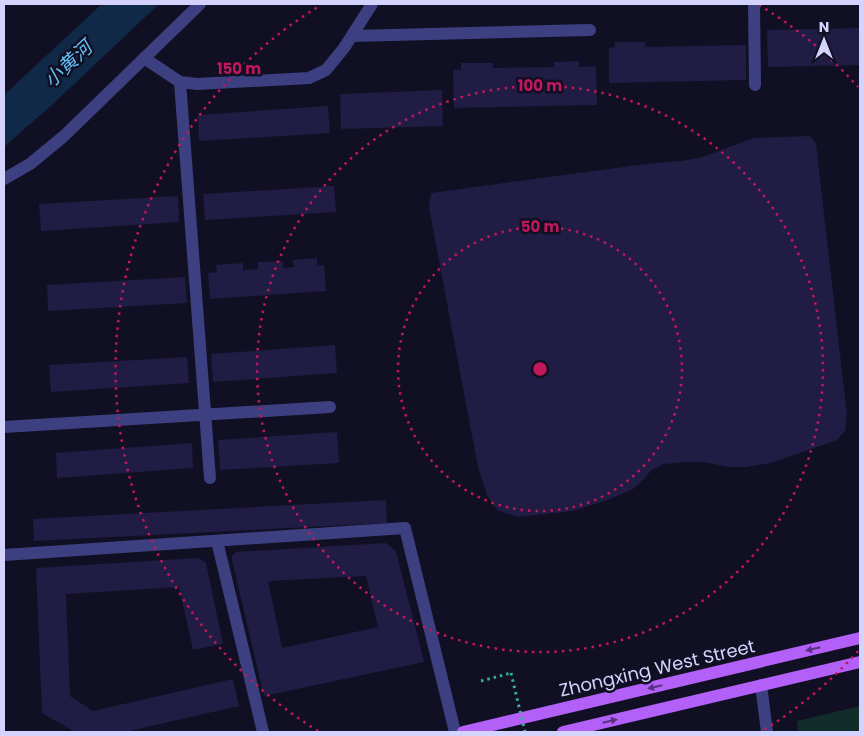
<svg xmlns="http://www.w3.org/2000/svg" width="864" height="736" viewBox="0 0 864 736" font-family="Poppins,'Noto Sans SC',sans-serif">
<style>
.green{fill:#122d29}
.water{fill:#102946}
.building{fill:#211c43;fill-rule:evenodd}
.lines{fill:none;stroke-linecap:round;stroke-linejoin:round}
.path{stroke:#35b09e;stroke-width:3;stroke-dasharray:2.5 4;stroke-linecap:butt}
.minor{stroke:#3c4080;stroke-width:12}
.major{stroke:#b260f7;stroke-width:12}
.path-bridge{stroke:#35b09e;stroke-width:3;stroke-dasharray:2.5 4;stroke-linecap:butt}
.oneway{fill:#593382}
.ring{fill:none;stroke:#c2185b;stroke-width:2.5;stroke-dasharray:2.5 5}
.labels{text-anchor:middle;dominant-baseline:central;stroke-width:5;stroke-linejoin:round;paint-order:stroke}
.street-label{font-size:18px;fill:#d4d3fd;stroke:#110f23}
.water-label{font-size:19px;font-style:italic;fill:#66c1f8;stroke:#110f23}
.centre{fill:#c2185b;stroke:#110f23;stroke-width:2.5}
.ring-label{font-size:15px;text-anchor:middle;font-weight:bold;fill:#c2185b;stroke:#110f23;stroke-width:5;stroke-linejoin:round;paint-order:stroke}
</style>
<rect width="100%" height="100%" fill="#110f23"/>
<path class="green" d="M860,706V732H798L797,721Z"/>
<path class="water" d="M102,4H159L53,104L4,147V95Z"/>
<path class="building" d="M860,28V65L768,67L767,30Z
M615,42H645V47L746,45V80L609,83V48L615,47Z
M579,61V67L596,66L597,105L454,108L453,70H461V63H493V68L554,67V62Z
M442,90L443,126L341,129L340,94Z
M328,106L330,133L199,141L198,115Z
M810,136L816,144L847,415L845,431L837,440L771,463L746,467H729L704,462H684L664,464L651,470L646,477L633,489L610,499L573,511L517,517L497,510L487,495L478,467L429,208L431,193L646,164L681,161L703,157L745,141L755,138Z
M334,186L336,212L205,220L203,194Z
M178,196L179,222L41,231L39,204Z
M317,258V266L324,265L326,291L210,299L208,273L217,272L216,265L243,263V270L258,269V262L283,261V268L294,267L293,260Z
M185,277L187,303L48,311L47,285Z
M335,345L337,373L213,382L211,354Z
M187,357L189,383L51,392L49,365Z
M337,432L339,463L220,470L218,440Z
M192,443L193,468L57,478L56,453Z
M386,500L387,523L34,541L33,519Z
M386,543L396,551L424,662L264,696L232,560V556L236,552ZM366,576L378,627L282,648L268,581Z
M197,558L200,559L206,563L223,644L193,650L179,587L66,594L70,696L93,711L233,679L239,706L125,732H75L42,713L36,568Z"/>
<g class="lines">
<path class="path" d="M481,681L511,673"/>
<path class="minor" d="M754,4L755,85
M352,36L590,30
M144,58L180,82L197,84L309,78L326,70L344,48L372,4
M180,82L210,478
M4,179L30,164L64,136L200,4
M4,427L330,407
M217,541L263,732
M4,555L405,528L455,732
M761,685L767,732"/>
<path class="major" d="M463,732L860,638
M563,732L860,662"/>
<path class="path-bridge" d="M511,673L525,732"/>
</g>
<defs><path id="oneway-solid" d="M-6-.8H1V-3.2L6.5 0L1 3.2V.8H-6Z" transform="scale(1.25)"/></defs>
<g class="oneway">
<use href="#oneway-solid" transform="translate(813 649) rotate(167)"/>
<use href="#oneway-solid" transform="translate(655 687) rotate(167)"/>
<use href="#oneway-solid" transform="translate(610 721) rotate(-13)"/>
</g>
<g class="ring">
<circle cx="540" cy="369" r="142"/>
<circle cx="540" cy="369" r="283"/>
<path d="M858 651A425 425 0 0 1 762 731M318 731A425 425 0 0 1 321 5M759 5A425 425 0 0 1 858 87"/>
</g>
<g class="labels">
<g class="street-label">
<text transform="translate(657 668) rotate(-13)">Zhongxing West Street</text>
</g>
<g class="water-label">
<text transform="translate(68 64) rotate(-43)">小黄河</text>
</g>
</g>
<circle cx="540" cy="369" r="8" class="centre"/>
<g class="ring-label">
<text x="239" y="74">150 m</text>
<text x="540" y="91">100 m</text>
<text x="540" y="232">50 m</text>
</g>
<rect width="864" height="736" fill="none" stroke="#d4d3fd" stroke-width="10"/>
<g transform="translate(824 40)" stroke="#110f23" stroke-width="4" paint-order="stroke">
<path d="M0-4L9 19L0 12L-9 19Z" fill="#d4d3fd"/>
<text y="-8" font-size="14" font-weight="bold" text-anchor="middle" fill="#d4d3fd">N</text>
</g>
</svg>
